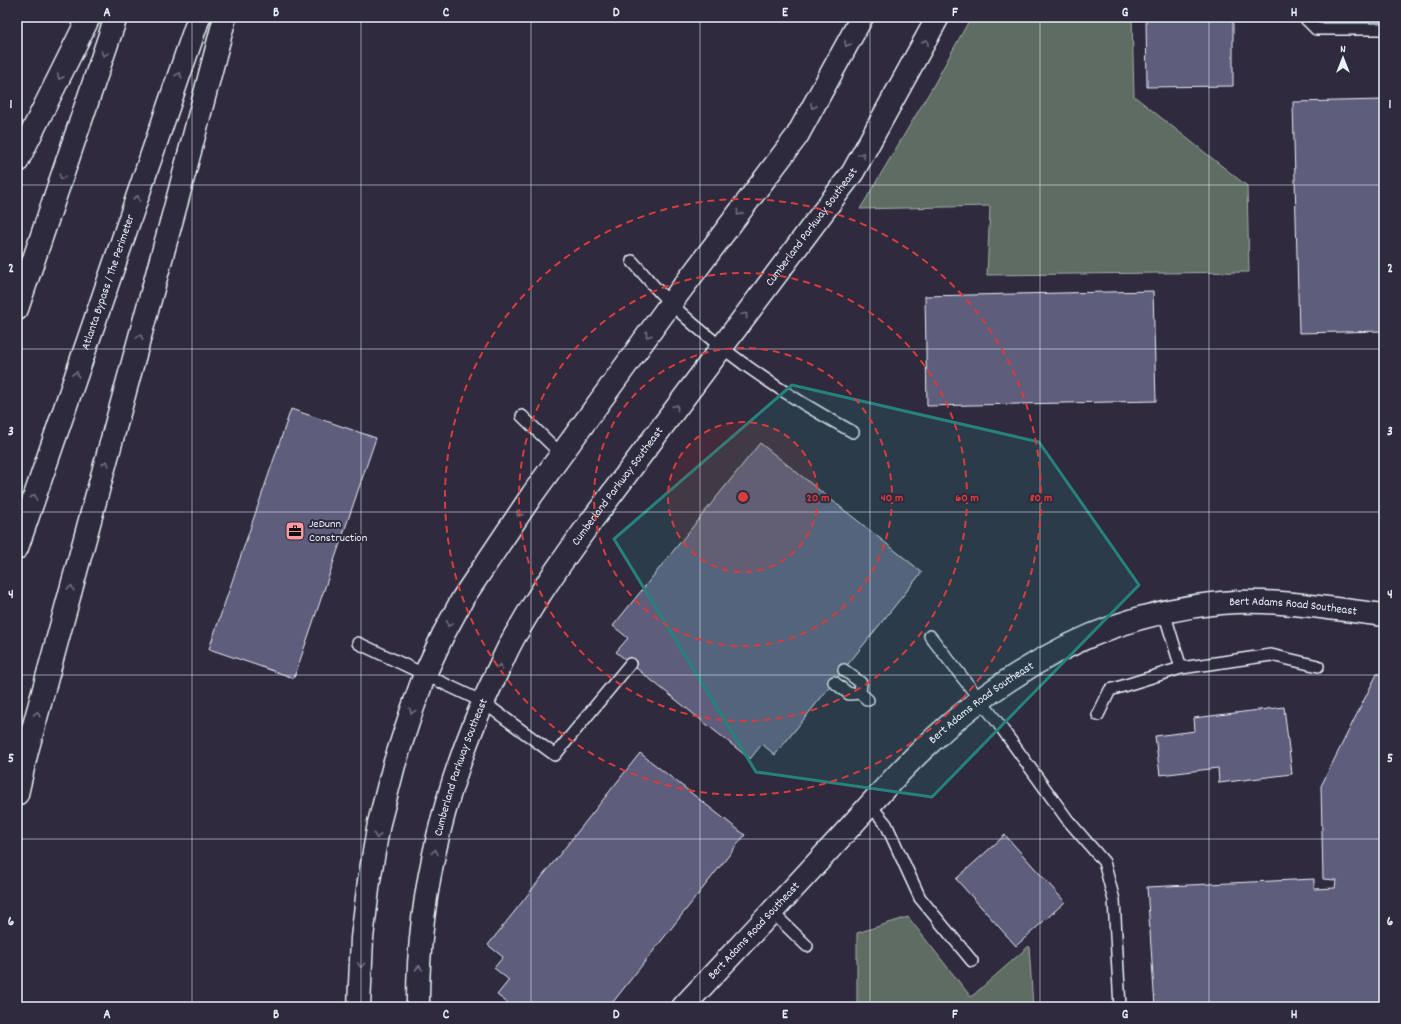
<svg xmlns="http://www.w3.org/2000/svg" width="1401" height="1024" viewBox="0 0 1401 1024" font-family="Dekko,sans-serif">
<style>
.green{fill:#5e6c62;stroke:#a3aead}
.building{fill:#5f5d7b;stroke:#e8f1f8}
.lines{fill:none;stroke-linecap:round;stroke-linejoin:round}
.lane-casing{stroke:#e8f1f8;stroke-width:14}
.street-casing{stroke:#e8f1f8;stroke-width:25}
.secondary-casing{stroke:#e8f1f8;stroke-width:25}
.highway-casing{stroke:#e8f1f8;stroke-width:25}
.lane{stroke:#2f2a3d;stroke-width:11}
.street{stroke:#2f2a3d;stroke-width:22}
.secondary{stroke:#2f2a3d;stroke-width:22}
.highway{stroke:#2f2a3d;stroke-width:22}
.oneway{stroke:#70707e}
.marked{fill:#25827c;fill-opacity:0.2;stroke:#25827c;stroke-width:3;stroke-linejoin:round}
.grid{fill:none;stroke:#e8f1f8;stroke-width:1;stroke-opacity:0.55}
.ring{fill:none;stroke:#d83c3d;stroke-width:2;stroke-dasharray:7 5}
.labels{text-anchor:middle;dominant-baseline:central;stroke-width:4;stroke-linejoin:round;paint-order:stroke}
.street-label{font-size:12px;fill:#e8f1f8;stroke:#2f2a3d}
.poi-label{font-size:12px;fill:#e8f1f8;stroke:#2f2a3d;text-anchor:start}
.centre{fill:#d83c3d;stroke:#2f2a3d;stroke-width:2}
.ring-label{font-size:12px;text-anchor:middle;font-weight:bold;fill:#d83c3d;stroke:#2f2a3d;stroke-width:4;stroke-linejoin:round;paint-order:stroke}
.neatline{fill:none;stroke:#e8f1f8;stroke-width:1.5}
.grid-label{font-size:13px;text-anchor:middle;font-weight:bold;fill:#e8f1f8}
</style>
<rect width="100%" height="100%" fill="#2f2a3d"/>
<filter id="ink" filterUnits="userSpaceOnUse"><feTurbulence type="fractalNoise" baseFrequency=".025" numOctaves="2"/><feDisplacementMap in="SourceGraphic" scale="8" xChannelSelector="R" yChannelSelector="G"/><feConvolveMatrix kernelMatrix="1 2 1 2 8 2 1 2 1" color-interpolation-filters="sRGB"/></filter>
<g filter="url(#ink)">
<path class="green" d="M971,17H1132L1134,96L1247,186L1249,272L987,275L990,206L860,209L932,88Z
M908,917L971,997L1029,946L1033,1007H857V933Z"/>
<path class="building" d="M1146,17H1233V86L1147,87Z
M1384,100V331L1299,333L1293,102Z
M1153,291L1156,401L927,406L925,296Z
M291,409L376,438L294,678L209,649Z
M760,443L922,572L775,755L762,744L750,759L616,652L628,638L613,626Z
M1377,674H1384V1007H1155L1147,887L1314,879V889L1335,888L1336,880L1323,879L1321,786Z
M1284,707L1292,774L1219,783L1218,768L1160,775L1155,736L1195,731L1194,718Z
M640,753L745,835L609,1007H513L497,995L509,980L494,968L503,957L488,945Z
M1005,835L1065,902L1016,946L956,879Z"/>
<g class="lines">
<defs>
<path id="lane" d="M1304,17L1316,29H1384
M632,261C645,275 657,291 671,304C725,355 788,397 853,432
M522,416L562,455
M1164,612L1181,668
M930,636L995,719L1067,819L1104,862L1114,900L1120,1007
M358,643L483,702L555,755L630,664
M844,670L861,683L860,693
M834,682L849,694L860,693L868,700
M1098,715L1110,690L1181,668L1271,655L1318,666
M870,805L886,824L920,898L972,961
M772,912L807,946"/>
<g id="street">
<path id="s1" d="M683,1007C735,951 787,896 838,840C866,810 893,777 923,749C1006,670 1106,613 1221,603C1275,598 1331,609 1384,615"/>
</g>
<g id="secondary">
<path d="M359,1007L362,938L369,881L379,823L394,765L412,710L425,674L443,635L463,598L532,495L671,303L797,136L862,17"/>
<path id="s2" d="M418,1007C417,891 447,776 497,672C504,658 510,642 519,629C538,595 561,563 584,531L853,172L938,17"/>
</g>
<g id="highway">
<path d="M17,162L89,17"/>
<path d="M17,309L116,17"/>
<path id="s3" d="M17,548L199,17"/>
<path d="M17,794L27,751L178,197L225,17"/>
</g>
</defs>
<use href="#lane" class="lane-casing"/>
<use href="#street" class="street-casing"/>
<use href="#secondary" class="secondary-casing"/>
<use href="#highway" class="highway-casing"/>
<use href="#lane" class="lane"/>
<use href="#street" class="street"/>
<use href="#secondary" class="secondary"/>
<use href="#highway" class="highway"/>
</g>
<defs><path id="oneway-chevron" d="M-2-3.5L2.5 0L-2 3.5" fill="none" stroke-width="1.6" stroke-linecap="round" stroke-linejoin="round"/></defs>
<g class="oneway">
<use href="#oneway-chevron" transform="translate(926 42) rotate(-61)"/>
<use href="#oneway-chevron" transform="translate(847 44) rotate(119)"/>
<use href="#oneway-chevron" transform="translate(104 54) rotate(109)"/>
<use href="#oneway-chevron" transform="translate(179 75) rotate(-71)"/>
<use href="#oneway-chevron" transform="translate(60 77) rotate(117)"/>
<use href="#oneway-chevron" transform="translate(813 106) rotate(119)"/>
<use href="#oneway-chevron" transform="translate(862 155) rotate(-61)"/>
<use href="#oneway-chevron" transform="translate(62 177) rotate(109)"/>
<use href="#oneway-chevron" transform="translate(137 198) rotate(-71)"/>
<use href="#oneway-chevron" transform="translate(739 213) rotate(127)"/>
<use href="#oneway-chevron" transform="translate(745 315) rotate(-53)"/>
<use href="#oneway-chevron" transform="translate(648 335) rotate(125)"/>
<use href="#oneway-chevron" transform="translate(140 337) rotate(-75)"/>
<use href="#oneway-chevron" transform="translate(76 374) rotate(-71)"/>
<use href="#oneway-chevron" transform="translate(676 407) rotate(-53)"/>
<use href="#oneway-chevron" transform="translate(106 463) rotate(-75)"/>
<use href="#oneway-chevron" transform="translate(34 497) rotate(-71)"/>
<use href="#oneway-chevron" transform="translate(519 514) rotate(125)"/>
<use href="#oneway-chevron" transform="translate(71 588) rotate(-75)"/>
<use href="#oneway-chevron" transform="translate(449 624) rotate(118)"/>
<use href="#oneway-chevron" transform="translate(500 667) rotate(-64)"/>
<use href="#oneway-chevron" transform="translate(412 711) rotate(109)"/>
<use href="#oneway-chevron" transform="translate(37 714) rotate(-75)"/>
<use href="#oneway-chevron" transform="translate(377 836) rotate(100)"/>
<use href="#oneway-chevron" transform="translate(435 852) rotate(-79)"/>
<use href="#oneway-chevron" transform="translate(361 965) rotate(93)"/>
<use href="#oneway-chevron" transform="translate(419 968) rotate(-88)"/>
</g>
</g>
<path class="marked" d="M792,385L1039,442L1139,585L932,797L756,772L614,539Z"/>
<path class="grid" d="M192,17V1007M361,17V1007M531,17V1007M700,17V1007M870,17V1007M1040,17V1007M1209,17V1007M17,185H1384M17,349H1384M17,512H1384M17,675H1384M17,839H1384"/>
<circle cx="743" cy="497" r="75" fill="#d83c3d" fill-opacity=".12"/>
<g class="ring">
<circle cx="743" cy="497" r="75"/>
<circle cx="743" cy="497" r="149"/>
<circle cx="743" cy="497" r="224"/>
<circle cx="743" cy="497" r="298"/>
</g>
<defs>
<symbol id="office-square" viewBox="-11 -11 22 22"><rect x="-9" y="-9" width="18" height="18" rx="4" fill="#ff9aa2" stroke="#2f2a3d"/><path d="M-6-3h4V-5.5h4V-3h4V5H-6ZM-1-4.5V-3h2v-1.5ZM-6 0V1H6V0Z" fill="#111"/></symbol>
</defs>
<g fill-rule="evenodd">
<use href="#office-square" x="284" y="520" width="22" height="22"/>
</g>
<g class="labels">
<g class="street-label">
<text stroke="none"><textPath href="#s2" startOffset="893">Cumberland Parkway Southeast</textPath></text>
<text stroke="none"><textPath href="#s3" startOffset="281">Atlanta Bypass / The Perimeter</textPath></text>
<text stroke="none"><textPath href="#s2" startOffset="569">Cumberland Parkway Southeast</textPath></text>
<text stroke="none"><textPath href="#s1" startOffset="763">Bert Adams Road Southeast</textPath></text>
<text stroke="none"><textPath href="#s1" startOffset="427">Bert Adams Road Southeast</textPath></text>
<text stroke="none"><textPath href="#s2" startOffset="245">Cumberland Parkway Southeast</textPath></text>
<text stroke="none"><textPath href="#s1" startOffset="104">Bert Adams Road Southeast</textPath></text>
</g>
<g class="poi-label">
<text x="309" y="524">JeDunn<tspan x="309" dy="14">Construction</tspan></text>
</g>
</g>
<circle cx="743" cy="497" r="6" class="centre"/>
<g class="ring-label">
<text x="818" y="501">20 m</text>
<text x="892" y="501">40 m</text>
<text x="967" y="501">60 m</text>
<text x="1041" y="501">80 m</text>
</g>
<rect width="1401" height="1024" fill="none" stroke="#2f2a3d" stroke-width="44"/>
<g transform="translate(1343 58)" stroke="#2f2a3d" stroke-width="3" paint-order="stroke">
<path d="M0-3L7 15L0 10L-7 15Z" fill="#e8f1f8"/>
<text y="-6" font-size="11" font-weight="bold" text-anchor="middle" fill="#e8f1f8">N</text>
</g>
<rect x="22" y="22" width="1357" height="980" class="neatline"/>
<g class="grid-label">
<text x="107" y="16">A</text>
<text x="276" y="16">B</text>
<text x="446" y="16">C</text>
<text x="616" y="16">D</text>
<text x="785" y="16">E</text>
<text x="955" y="16">F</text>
<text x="1125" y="16">G</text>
<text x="1294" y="16">H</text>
<text x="11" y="108">1</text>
<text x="1390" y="108">1</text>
<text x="11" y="272">2</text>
<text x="1390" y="272">2</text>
<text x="11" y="435">3</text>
<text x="1390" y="435">3</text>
<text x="11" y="598">4</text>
<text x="1390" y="598">4</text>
<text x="11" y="762">5</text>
<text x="1390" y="762">5</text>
<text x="11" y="925">6</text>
<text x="1390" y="925">6</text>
<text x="107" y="1018">A</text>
<text x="276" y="1018">B</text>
<text x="446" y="1018">C</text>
<text x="616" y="1018">D</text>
<text x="785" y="1018">E</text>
<text x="955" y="1018">F</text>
<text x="1125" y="1018">G</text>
<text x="1294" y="1018">H</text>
</g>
</svg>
